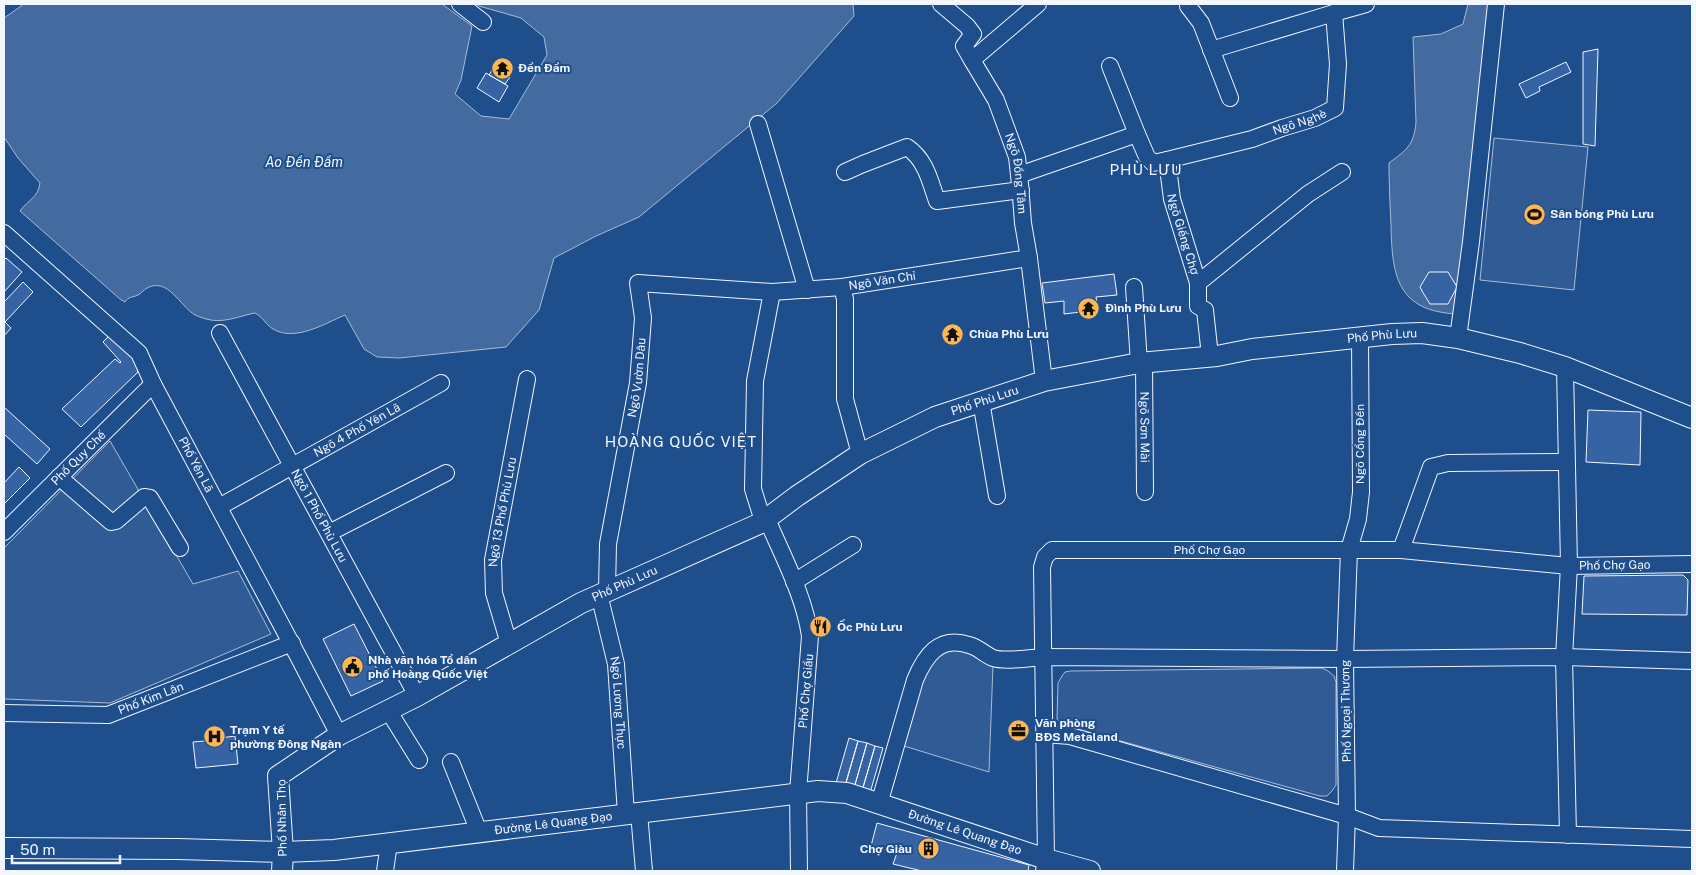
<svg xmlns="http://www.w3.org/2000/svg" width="1696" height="875" viewBox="0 0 1696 875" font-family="'Public Sans',sans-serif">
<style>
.built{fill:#305b95;stroke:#a8bbd7}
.water{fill:#446ba0;stroke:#a8bbd7}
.building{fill:#3563a3;stroke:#f2f6ff}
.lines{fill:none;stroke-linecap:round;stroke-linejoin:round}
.minor-casing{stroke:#f2f6ff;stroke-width:18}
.major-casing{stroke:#f2f6ff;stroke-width:22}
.minor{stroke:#1f4e8c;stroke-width:16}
.major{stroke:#1f4e8c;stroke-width:20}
.labels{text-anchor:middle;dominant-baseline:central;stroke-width:4;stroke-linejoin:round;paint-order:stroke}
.poi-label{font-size:12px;font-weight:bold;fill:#f2f6ff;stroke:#1f4e8c;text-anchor:start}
.street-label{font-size:12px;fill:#f2f6ff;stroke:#1f4e8c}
.water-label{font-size:14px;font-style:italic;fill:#f2f6ff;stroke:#1f4e8c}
.quarter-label{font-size:15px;letter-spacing:1px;fill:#f2f6ff;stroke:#1f4e8c}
</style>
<rect width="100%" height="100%" fill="#1f4e8c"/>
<path class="built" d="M1494,138L1588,147L1574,290L1480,280Z
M110,441L193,584L238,571L271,634L110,703L4,699V548Z
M955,650L971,653L993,665L989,772L904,746L924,676L933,659L947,651Z
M1322,668L1328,671L1334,676L1336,682V785L1332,791L1327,796H1320L1070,727L1059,721L1057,719L1058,683L1062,676L1065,672L1070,671Z"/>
<path class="water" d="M24,4H442L472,26L461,80L455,94L481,116L509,119L547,55L544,37L521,18L479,6L476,4H853L854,16L777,103L639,217L596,236L554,258L539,310L506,347L399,358L377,357L364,349L345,315C324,324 295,342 273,329C266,325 263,317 255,313C239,316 223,324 206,319C202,318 198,316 195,315C180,306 168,277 147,288C143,290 141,294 138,295C132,298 129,296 125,302L120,299L20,211C29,199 38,198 40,183L18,158L4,137V18Z
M1468,4H1489L1457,314C1397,311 1392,276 1391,225C1390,204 1389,184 1389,163C1406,150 1414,146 1416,122L1413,37L1441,34L1463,24Z"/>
<path class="building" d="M1598,49L1595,146L1583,144V52Z
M497,62L512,71L509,76L494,67Z
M1566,62L1571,72L1539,87L1540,91L1526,98L1519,84Z
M494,67L510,77L505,84L489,75Z
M486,73L508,86L499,102L477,88Z
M6,258L22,272L4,292V260Z
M1429,272H1448L1457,287L1448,304H1430L1422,291L1420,287Z
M1114,274L1117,295L1096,297L1098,310L1064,314V301L1045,303L1042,283Z
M23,282L33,292L5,322L11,328L4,336V302Z
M109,336L136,360L138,372L81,427L62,409L115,359L120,363L121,362L103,342Z
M4,407L50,449L37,464L4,434Z
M1588,410L1641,412L1640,465L1586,462Z
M19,467L30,478L4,504V483Z
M1683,575L1688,580L1687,615L1582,614L1584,576Z
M354,624L383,681L351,696L323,639Z
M219,734L220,738L235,736L238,764L196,768L193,742L205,741L204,736Z
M849,738L858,741L845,786L836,783Z
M858,741L867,743L854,788L845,786Z
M867,743L875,746L862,791L854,788Z
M875,746L883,748L870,793L862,791Z
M877,823L1029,865L1028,871H922L893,864L897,853L871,846Z"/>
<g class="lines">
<defs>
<g id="minor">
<path d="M460,4L483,22"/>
<path d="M941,4L967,26L973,34L964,46L972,60"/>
<path id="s1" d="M1038,4L972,60L996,100L1017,157L1020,184L1023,223L1029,258L1044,381"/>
<path d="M1188,4V6L1201,23L1230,98"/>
<path d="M1211,50L1334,13"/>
<path d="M1110,66L1137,134"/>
<path d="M758,124L807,290"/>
<path id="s2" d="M1167,160L1252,139L1282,128L1315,118L1335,108L1338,64L1334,13L1366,4"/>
<path d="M845,172L863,164L907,147C926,160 930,181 937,201L1021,190"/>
<path id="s3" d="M1019,175L1137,134L1147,157L1153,163L1167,160L1172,199L1198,283V306L1205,310L1210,356"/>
<path id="s4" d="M4,233L139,353L153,384L299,658L339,735"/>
<path d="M1198,283L1308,194L1342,172"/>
<path d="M1134,287L1139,363"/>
<path id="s5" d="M220,333L417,696"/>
<path d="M1458,338L1471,242L1496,4"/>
<path id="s6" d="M1144,362L1145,492"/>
<path d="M1565,367L1569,566L1564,657L1568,835"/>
<path d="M981,401L997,496"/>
<path id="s7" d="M860,454L845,399V299L842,287L1029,258"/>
<path d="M59,477L111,522L116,521L144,497L150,498L180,548"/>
<path id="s8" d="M219,507L441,383"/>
<path d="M767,519C783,557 804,595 810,636L798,793L799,871"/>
<path d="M763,521L753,489L755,381L772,292"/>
<path id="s9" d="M4,532L153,384"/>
<path d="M329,533L446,473"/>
<path d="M1401,550L1431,467L1448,463L1566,462"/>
<path d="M794,582L853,545"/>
<path id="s10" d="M607,590L608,544L638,383L643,318L638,283L772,292L842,287"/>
<path id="s11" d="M599,594L616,664L626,814"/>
<path id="s12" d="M509,644L494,593L493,560L527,379"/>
<path d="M388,710L419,760"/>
<path id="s13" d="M4,713L108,715L292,643"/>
<path d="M1044,734L1070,736L1347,816L1379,828L1692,839"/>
<path d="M451,762L479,832"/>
<path d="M879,804L915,680C925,656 939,635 969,645C978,647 984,654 993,658C1005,662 1029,658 1043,657L1345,659L1564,657L1692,661"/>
<path d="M639,813L644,871"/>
<path d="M385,871L389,843"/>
<path id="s14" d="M1044,871L1046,859L1042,567L1045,557L1052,550H1401L1569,566L1692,564"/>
<path d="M1345,871L1347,816L1345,659L1349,550L1358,519L1361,492L1360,337"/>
</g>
<g id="major">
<path id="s15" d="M4,848L178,849L283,852L334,850L818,791L847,793L1046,859L1090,871"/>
<path id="s16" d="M282,871L283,852L278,776L339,735L417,696L581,603L761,523L797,496L860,454L935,417L1044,381L1139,363L1217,356L1252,349L1392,334L1422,333L1458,338L1520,353L1565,367L1692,418"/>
</g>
</defs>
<use href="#minor" class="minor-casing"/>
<use href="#major" class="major-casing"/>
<use href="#minor" class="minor"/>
<use href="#major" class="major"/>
</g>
<defs>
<symbol id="temple-disc" viewBox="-11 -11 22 22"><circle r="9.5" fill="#ffb74d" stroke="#1f4e8c"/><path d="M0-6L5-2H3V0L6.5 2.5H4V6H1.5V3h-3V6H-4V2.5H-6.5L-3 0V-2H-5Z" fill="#111"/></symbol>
<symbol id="stadium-disc" viewBox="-11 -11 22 22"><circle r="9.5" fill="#ffb74d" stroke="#1f4e8c"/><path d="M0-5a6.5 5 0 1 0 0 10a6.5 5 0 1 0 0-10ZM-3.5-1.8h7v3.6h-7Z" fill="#111"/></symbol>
<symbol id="restaurant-disc" viewBox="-11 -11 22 22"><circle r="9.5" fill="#ffb74d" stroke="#1f4e8c"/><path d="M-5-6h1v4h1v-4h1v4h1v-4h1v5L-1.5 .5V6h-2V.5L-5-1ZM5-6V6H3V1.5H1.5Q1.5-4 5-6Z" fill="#111"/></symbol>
<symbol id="civic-disc" viewBox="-11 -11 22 22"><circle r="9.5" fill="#ffb74d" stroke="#1f4e8c"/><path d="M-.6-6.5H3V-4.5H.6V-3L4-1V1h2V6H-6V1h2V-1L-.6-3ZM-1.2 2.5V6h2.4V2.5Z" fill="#111"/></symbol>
<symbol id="office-disc" viewBox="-11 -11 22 22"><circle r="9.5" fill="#ffb74d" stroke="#1f4e8c"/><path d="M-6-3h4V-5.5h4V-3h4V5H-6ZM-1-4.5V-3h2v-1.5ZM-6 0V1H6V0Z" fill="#111"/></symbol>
<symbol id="hospital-disc" viewBox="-11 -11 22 22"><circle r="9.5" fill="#ffb74d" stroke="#1f4e8c"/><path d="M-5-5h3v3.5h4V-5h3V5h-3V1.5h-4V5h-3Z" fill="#111"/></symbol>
<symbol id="building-disc" viewBox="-11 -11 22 22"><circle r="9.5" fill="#ffb74d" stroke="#1f4e8c"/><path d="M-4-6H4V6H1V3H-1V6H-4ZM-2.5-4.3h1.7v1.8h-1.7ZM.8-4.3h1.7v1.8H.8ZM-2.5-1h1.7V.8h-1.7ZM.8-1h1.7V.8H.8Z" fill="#111"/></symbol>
</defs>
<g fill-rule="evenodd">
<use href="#temple-disc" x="490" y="56" width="25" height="25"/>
<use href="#stadium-disc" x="1522" y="202" width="25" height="25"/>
<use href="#temple-disc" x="1076" y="296" width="25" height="25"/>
<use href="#temple-disc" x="940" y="322" width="25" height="25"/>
<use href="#restaurant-disc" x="808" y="614" width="25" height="25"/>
<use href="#civic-disc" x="340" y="654" width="25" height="25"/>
<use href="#office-disc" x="1006" y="718" width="25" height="25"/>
<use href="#hospital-disc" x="202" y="724" width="25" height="25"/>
<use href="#building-disc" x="916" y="836" width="25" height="25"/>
</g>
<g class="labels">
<g class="poi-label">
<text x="518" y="68">Đền Đầm</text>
<text x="1550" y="214">Sân bóng Phù Lưu</text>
<text x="1105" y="308">Đình Phù Lưu</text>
<text x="969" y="334">Chùa Phù Lưu</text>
<text x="837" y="627">Ốc Phù Lưu</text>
<text x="368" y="660">Nhà văn hóa Tổ dân<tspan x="368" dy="14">phố Hoàng Quốc Việt</tspan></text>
<text x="1035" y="723">Văn phòng<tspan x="1035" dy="14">BĐS Metaland</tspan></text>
<text x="230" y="730">Trạm Y tế<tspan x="230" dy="14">phường Đông Ngàn</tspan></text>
<text x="912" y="849" text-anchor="end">Chợ Giàu</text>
</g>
<g class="street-label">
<text stroke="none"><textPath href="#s2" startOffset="138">Ngõ Nghè</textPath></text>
<text stroke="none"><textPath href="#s1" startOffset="210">Ngõ Đồng Tâm</textPath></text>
<text stroke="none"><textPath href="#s3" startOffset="249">Ngõ Giếng Chợ</textPath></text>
<text stroke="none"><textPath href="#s7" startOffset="210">Ngõ Văn Chỉ</textPath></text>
<text stroke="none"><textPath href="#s16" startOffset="1302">Phố Phù Lưu</textPath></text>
<text stroke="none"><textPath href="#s10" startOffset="215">Ngõ Vườn Dâu</textPath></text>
<text stroke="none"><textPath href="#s16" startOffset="898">Phố Phù Lưu</textPath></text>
<text stroke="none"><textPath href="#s6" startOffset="65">Ngõ Sơn Mài</textPath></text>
<text stroke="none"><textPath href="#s8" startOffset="158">Ngõ 4 Phố Yên Lã</textPath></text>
<text transform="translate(1360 444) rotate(-90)">Ngõ Cổng Đền</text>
<text stroke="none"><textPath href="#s9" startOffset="105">Phố Quy Chế</textPath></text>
<text stroke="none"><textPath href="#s4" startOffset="306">Phố Yên Lã</textPath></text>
<text stroke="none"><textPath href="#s12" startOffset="135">Ngõ 13 Phố Phù Lưu</textPath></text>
<text stroke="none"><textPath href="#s5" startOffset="208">Ngõ 1 Phố Phù Lưu</textPath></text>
<text stroke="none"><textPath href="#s14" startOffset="482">Phố Chợ Gạo</textPath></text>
<text stroke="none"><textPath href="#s14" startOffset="888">Phố Chợ Gạo</textPath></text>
<text stroke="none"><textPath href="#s16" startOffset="492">Phố Phù Lưu</textPath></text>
<text transform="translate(806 691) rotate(-85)">Phố Chợ Giầu</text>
<text stroke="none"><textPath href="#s13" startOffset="150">Phố Kim Lân</textPath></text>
<text stroke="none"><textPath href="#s11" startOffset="111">Ngõ Lương Thực</textPath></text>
<text transform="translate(1346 711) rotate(-91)">Phố Ngoại Thương</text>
<text transform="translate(282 818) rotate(-91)">Phố Nhân Thọ</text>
<text stroke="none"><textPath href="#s15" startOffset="551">Đường Lê Quang Đạo</textPath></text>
<text stroke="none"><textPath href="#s15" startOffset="971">Đường Lê Quang Đạo</textPath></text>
</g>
<g class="water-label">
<text x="304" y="162">Ao Đền Đầm</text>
</g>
<g class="quarter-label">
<text x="1146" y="169">PHÙ LƯU</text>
<text x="681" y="441">HOÀNG QUỐC VIỆT</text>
</g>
</g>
<rect width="1696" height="875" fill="none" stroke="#f2f6ff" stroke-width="10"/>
<path d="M12 855v8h108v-8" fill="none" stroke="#f2f6ff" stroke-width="2.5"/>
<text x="20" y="855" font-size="15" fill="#f2f6ff" stroke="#1f4e8c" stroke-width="4" paint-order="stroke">50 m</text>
</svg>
